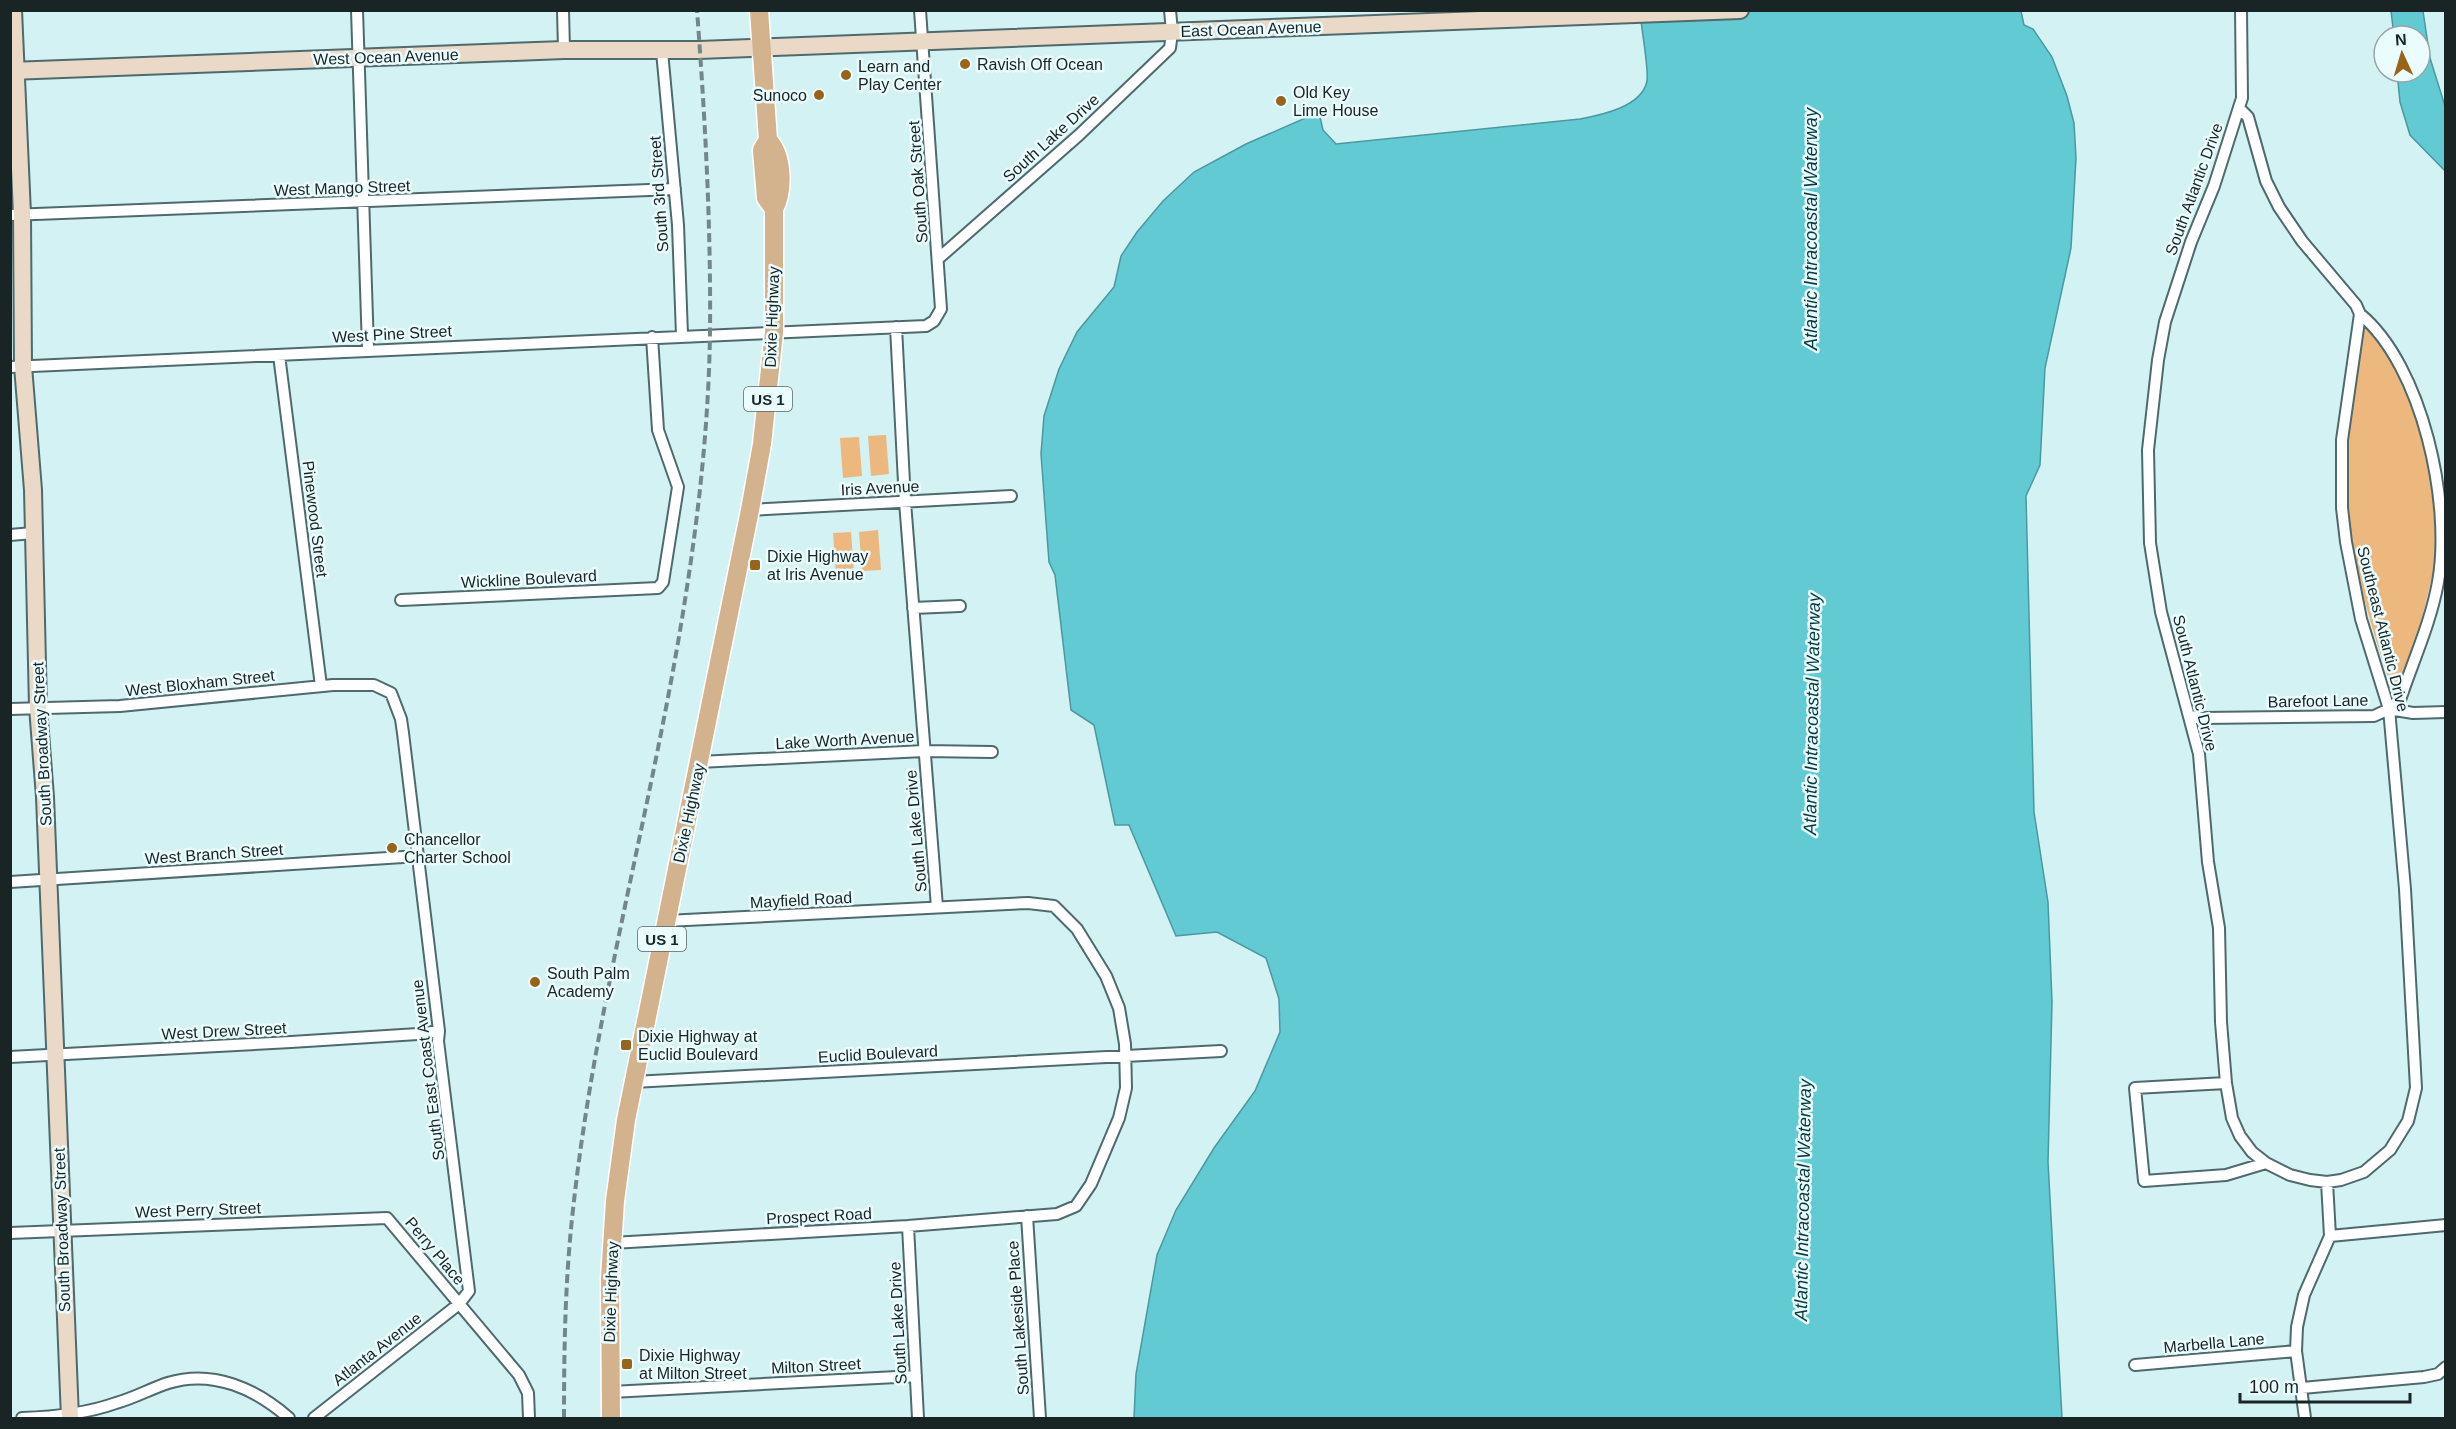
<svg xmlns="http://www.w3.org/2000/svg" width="2456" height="1429" viewBox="0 0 2456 1429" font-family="Arial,sans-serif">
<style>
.green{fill:#ecb87d}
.water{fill:#61cad3;stroke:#4b989f;stroke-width:1.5}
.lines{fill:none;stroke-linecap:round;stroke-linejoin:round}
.street-casing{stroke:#4f6a6c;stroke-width:14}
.secondary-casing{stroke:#4f6a6c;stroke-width:20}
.primary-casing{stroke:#fff;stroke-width:21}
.street{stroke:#fff;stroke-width:10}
.secondary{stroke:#e9d9c6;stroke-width:16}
.primary{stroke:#d3b38d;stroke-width:18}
.rail{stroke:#728789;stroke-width:4;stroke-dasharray:9 4.5;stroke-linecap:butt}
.poi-dot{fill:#98641a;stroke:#eafcfe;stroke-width:2}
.labels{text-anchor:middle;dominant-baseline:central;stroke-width:5;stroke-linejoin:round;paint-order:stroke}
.shield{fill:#eafcfe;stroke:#586566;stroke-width:1.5}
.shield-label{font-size:15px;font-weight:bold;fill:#192425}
.street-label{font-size:16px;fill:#192425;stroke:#eafcfe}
.poi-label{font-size:16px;fill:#192425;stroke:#eafcfe;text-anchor:start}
.water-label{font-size:18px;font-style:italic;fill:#063a3e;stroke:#eafcfe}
</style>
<rect width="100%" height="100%" fill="#d3f2f4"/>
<path class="green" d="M2363,321L2389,354L2417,419L2436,488V560L2419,631L2399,684L2390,683C2372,630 2355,574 2349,518C2341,453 2354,386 2363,321Z
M886,435L889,474L871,476L868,436Z
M859,437L862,476L843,478L840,438Z
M878,530L881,570L862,571L859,532Z
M851,532L854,572L836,573L833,533Z"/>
<path class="water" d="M1640,11H2021L2024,25L2033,29L2052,57L2067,96L2074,123L2076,158L2071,248L2045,368L2040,465L2026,496L2034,812L2048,902L2052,1002L2048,1162L2062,1418H1134L1136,1374L1157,1255L1176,1210L1214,1148L1255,1091L1280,1032L1279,999L1266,958L1217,932L1176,936L1129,825H1115L1094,725L1071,710L1055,575L1049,562L1041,454L1044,416L1059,369L1077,332L1114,287L1121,256L1137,232L1163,201L1194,172L1246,144L1319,112L1323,130L1336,144L1580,119C1601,115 1642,107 1647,81C1649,69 1641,27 1640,11Z
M2391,11H2423L2430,58L2445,106V171L2410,135L2400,102L2397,72H2420V36H2394Z"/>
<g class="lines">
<defs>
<path id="street" d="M357,10L368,349
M563,10L564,50
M662,51L678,225L682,335
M2240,109L2248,117L2266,181L2279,207L2302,241L2356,305L2360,314L2342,440V508L2346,542L2361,619L2389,709L2405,889L2416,1088L2408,1121L2390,1150L2364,1172L2341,1180L2327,1182L2310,1180L2290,1175L2266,1163L2252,1152L2240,1136L2232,1118L2226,1083L2221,1022L2219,928L2208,862L2199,754L2161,612L2150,543L2148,450L2158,360L2165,322L2191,242L2214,186L2242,98L2241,10
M10,215L675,189
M939,258L1079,135L1170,48L1172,32L1170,10
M2360,314C2423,366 2452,505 2438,582C2431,622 2413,661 2400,700L2389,709
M896,327L905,502L937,907
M279,355L321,686
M10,367L926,326L934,321L941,309L920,10
M750,510L1011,496
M10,535L33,533
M401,600L658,588L663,582L678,487L658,430L652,337
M913,608L960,606
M10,709L120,706L333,685H374L391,693L401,719L403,733L439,1031L438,1041L469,1291L459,1304L314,1418
M2190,716L2202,718L2374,716L2389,709L2413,713L2446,712
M699,762L924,751L992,752
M10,882L419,856
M10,1057L291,1042L418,1034L439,1031
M633,1082L1221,1051
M2226,1083L2135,1088L2144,1181L2226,1175L2266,1163
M1027,1216L1040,1418
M908,1226L918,1418
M10,1233L387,1218L519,1375L528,1393L529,1418
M2330,1236L2446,1225
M612,1243L908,1226L1057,1214L1076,1206L1091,1184L1119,1118L1126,1088L1125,1044L1119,1008L1106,976L1077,929L1054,906L1028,903L666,921
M2135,1365L2296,1351
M2302,1388L2424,1377L2438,1374L2446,1367
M611,1392L916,1376
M22,1418C54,1417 85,1414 116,1403C134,1398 150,1389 168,1383C213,1369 256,1389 289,1418
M2305,1418L2296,1351L2297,1327L2304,1295L2330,1236L2327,1182"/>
<path id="secondary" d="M13,10L22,214L23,366L33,490L38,707L45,797L70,1418
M10,71L564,50H699L1740,10"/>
<path id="primary" d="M759,10L768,140L762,150L766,198L774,209
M611,1418L610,1278L615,1201L626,1120L750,510L762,444L774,332V209C784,190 783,155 768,140"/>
</defs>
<use href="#street" class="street-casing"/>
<use href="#secondary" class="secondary-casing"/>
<use href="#primary" class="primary-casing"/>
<use href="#street" class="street"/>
<use href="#secondary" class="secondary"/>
<use href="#primary" class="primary"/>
<path class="rail" d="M564,1418C564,1352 565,1285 572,1219C594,1006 655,799 687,587C700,503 709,416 710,331C711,224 705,117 697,10"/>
</g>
<g class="poi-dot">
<circle cx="965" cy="64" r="6"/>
<circle cx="846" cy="75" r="6"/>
<circle cx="819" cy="95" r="6"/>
<circle cx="1281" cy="101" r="6"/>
<rect x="749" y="559" width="12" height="12" rx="3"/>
<circle cx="392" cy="848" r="6"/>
<circle cx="535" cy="982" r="6"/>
<rect x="620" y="1039" width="12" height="12" rx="3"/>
<rect x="621" y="1358" width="12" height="12" rx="3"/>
</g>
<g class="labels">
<g class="shield">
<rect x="744" y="387" width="48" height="24" rx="4.5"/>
<rect x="638" y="927" width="48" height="24" rx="4.5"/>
</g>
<g class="shield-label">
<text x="768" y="399">US 1</text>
<text x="662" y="939">US 1</text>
</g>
<g class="street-label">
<text transform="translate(1251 29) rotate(-2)">East Ocean Avenue</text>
<text transform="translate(386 57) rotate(-2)">West Ocean Avenue</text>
<text transform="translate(1051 138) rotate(-42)">South Lake Drive</text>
<text transform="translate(918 182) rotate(-94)">South Oak Street</text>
<text transform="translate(342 188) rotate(-2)">West Mango Street</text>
<text transform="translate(2194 189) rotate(-70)">South Atlantic Drive</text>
<text transform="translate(659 194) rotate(-94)">South 3rd Street</text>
<text transform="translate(772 317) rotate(-88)">Dixie Highway</text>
<text transform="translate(392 334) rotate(-3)">West Pine Street</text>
<text transform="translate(880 488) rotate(-3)">Iris Avenue</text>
<text transform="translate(315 519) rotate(83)">Pinewood Street</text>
<text transform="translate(529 579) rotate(-3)">Wickline Boulevard</text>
<text transform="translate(2383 629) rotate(76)">Southeast Atlantic Drive</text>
<text transform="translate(200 683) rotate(-6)">West Bloxham Street</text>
<text transform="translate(2195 683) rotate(76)">South Atlantic Drive</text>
<text transform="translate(2318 701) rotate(-1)">Barefoot Lane</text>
<text transform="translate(845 740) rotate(-3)">Lake Worth Avenue</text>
<text transform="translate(42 744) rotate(-93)">South Broadway Street</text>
<text transform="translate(689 813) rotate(-78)">Dixie Highway</text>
<text transform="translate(916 831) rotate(-95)">South Lake Drive</text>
<text transform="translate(214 854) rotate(-4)">West Branch Street</text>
<text transform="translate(801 900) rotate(-3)">Mayfield Road</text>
<text transform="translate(224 1031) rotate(-3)">West Drew Street</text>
<text transform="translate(878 1054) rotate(-3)">Euclid Boulevard</text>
<text transform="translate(428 1070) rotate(-97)">South East Coast Avenue</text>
<text transform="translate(198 1210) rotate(-2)">West Perry Street</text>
<text transform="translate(819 1216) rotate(-3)">Prospect Road</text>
<text transform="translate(62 1230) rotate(-92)">South Broadway Street</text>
<text transform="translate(435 1251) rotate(50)">Perry Place</text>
<text transform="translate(611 1292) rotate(-88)">Dixie Highway</text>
<text transform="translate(1018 1318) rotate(-94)">South Lakeside Place</text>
<text transform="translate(898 1323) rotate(-93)">South Lake Drive</text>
<text transform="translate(2214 1343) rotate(-5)">Marbella Lane</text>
<text transform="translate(377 1349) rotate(-38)">Atlanta Avenue</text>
<text transform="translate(816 1366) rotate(-3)">Milton Street</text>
</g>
<g class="poi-label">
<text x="977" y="64">Ravish Off Ocean</text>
<text x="858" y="66">Learn and<tspan x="858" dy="18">Play Center</tspan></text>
<text x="1293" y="92">Old Key<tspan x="1293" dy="18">Lime House</tspan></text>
<text x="807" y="95" text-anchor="end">Sunoco</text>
<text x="767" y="556">Dixie Highway<tspan x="767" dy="18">at Iris Avenue</tspan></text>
<text x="404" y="839">Chancellor<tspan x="404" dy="18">Charter School</tspan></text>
<text x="547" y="973">South Palm<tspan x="547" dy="18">Academy</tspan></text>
<text x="638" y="1036">Dixie Highway at<tspan x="638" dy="18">Euclid Boulevard</tspan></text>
<text x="639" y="1355">Dixie Highway<tspan x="639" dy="18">at Milton Street</tspan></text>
</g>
<g class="water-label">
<text transform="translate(1811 229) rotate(-90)">Atlantic Intracoastal Waterway</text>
<text transform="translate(1812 714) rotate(-89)">Atlantic Intracoastal Waterway</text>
<text transform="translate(1803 1200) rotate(-89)">Atlantic Intracoastal Waterway</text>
</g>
</g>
<rect width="2456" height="1429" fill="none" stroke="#192425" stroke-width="24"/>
<g transform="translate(2402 54) rotate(356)"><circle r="28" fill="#eafcfe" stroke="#96a6a7" stroke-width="1.5"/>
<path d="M0-4.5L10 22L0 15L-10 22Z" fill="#98641a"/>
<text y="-9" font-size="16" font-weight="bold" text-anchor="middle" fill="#192425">N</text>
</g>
<path d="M2240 1393v9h170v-9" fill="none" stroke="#192425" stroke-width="3"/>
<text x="2249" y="1393" font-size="18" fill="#192425" stroke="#eafcfe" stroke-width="4.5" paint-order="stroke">100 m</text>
</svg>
